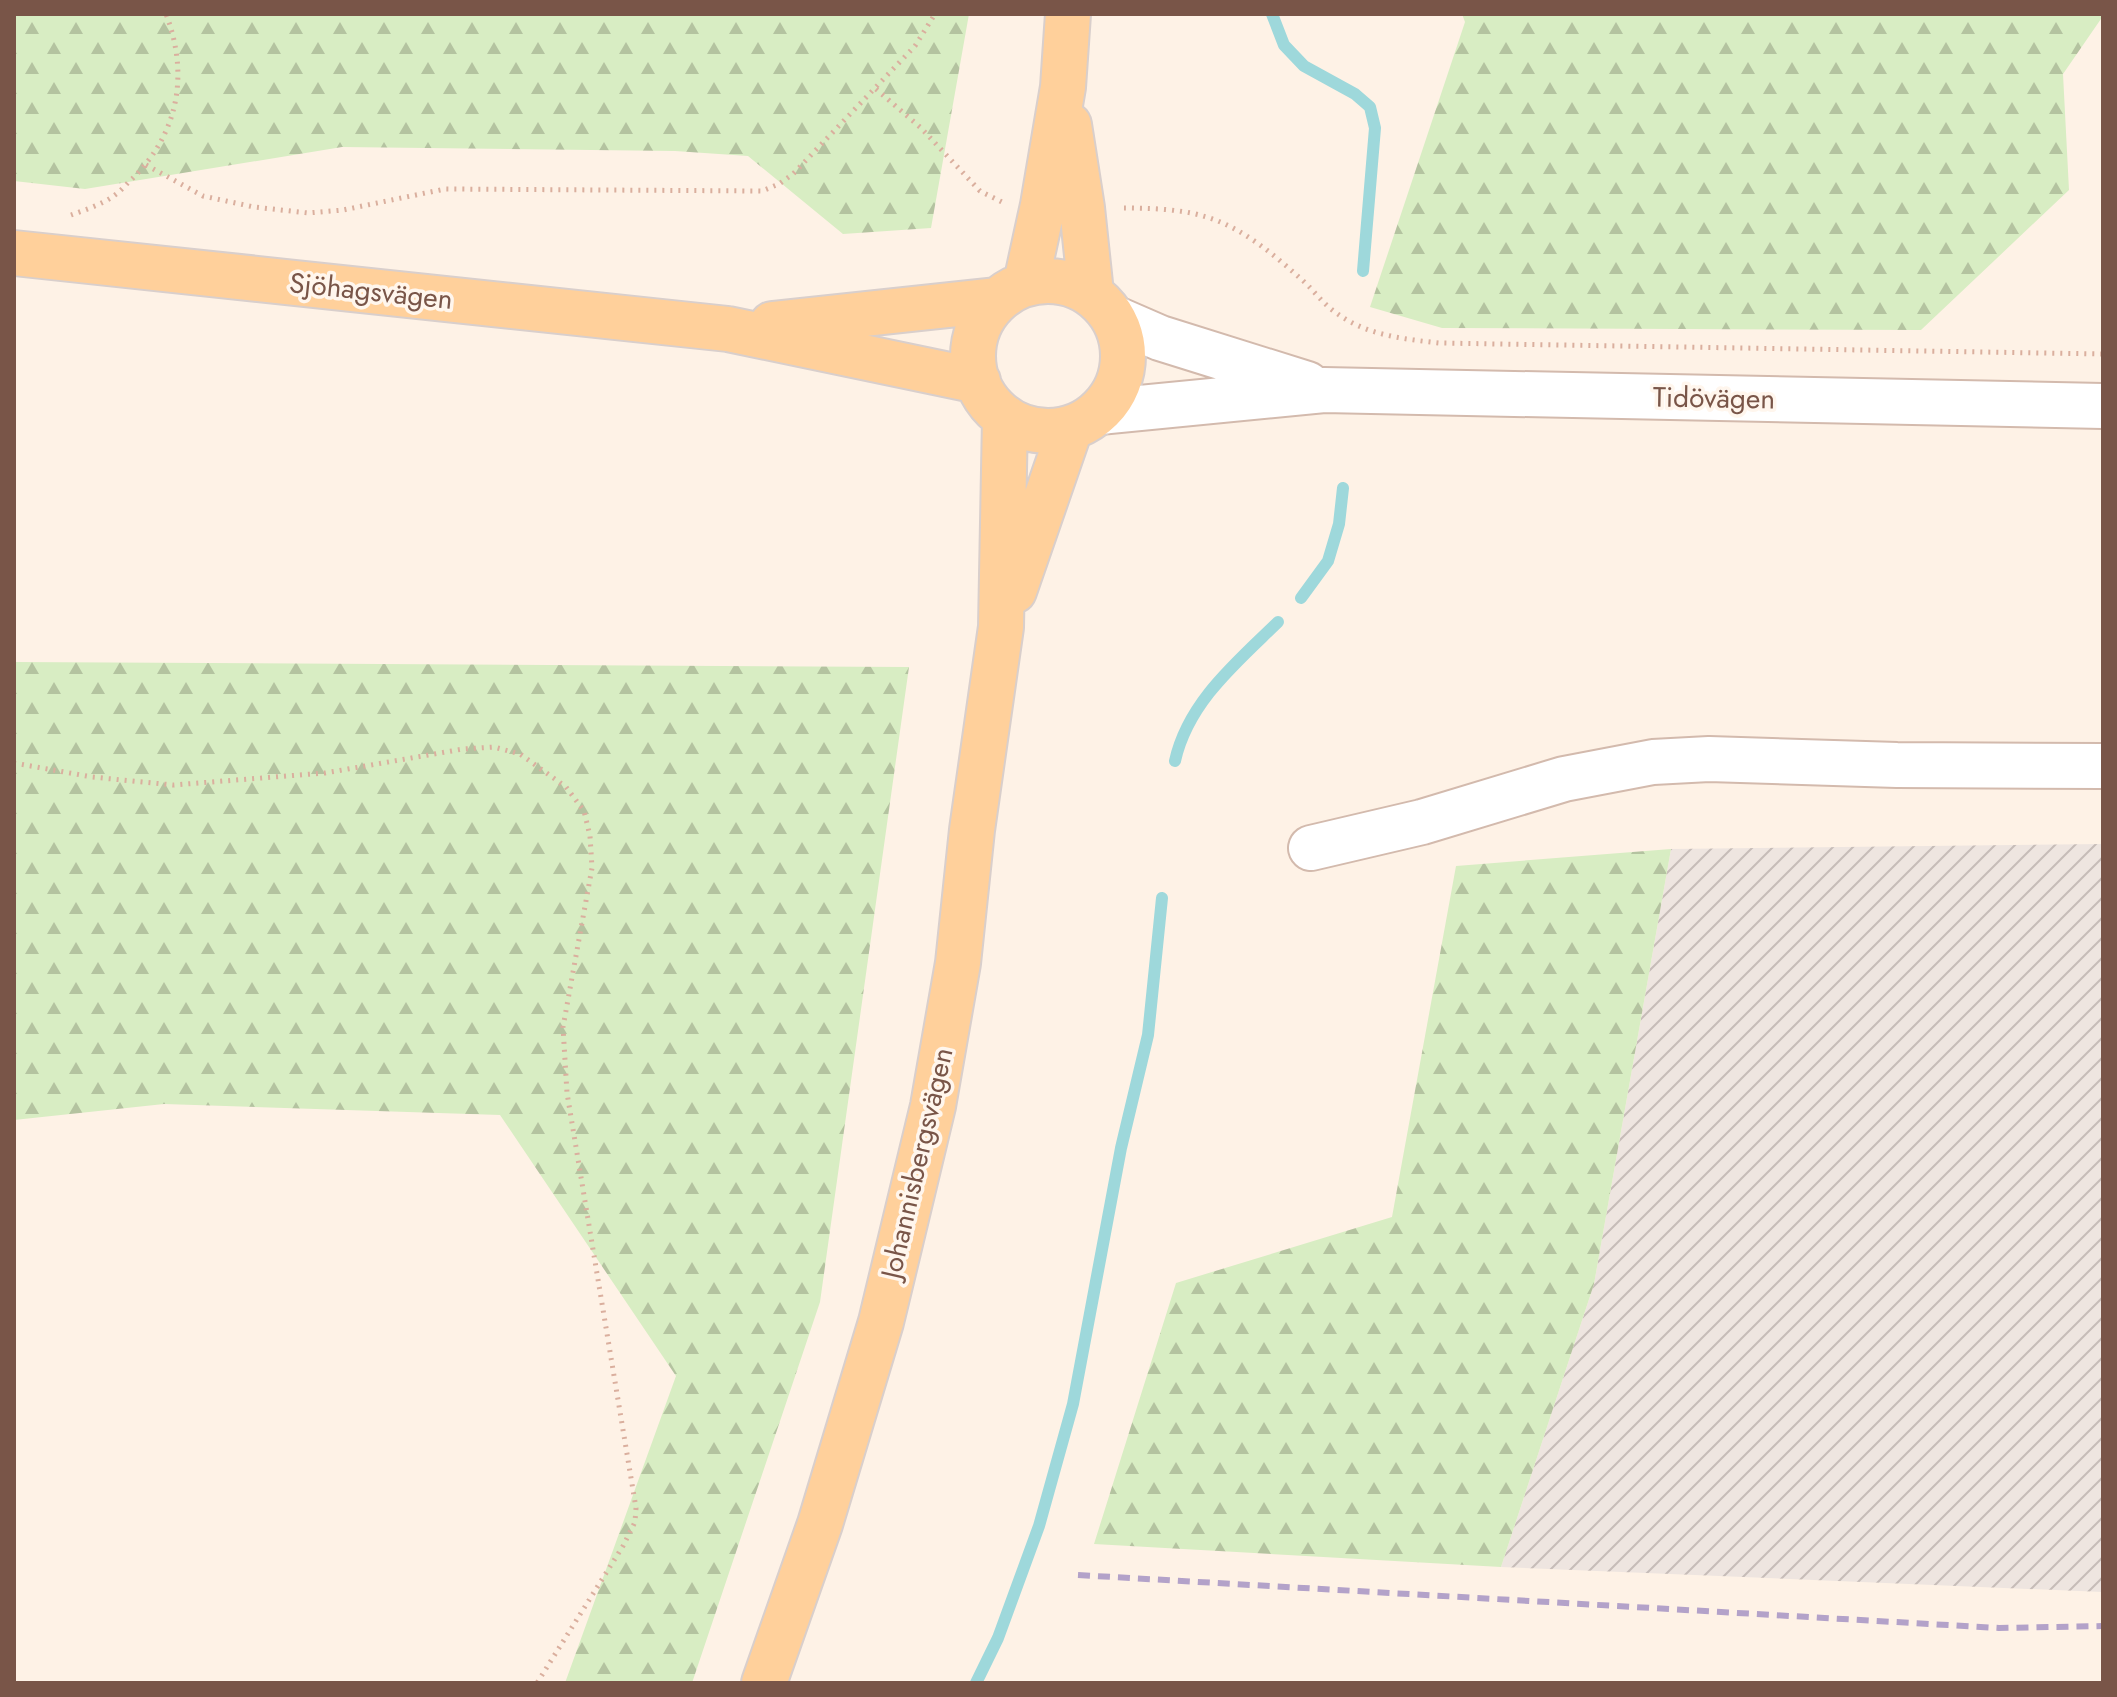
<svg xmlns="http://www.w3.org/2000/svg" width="2117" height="1697" viewBox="0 0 2117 1697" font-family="Jost,sans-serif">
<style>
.industrial{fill:url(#industrial-furrows)}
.forest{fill:url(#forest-firs)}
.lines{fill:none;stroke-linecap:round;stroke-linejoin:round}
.stream{stroke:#9ed8db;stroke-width:12}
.minor-casing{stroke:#d3baad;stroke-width:48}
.major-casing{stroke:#d9cfcc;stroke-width:48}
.path{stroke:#daaf9e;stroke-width:5;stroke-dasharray:2 6;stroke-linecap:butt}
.minor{stroke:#fff;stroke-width:44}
.major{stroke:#ffd09b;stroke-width:44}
.rail{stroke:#b3a2c9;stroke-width:6;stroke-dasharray:12 8;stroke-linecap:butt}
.labels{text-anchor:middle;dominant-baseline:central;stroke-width:7;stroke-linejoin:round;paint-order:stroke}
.street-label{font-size:28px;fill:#795548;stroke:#fff6ed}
</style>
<defs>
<pattern id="industrial-furrows" width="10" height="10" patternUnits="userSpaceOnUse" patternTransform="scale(2)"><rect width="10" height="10" fill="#eee5e0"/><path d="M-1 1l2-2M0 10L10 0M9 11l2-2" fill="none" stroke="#c6bcb8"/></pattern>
<pattern id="forest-firs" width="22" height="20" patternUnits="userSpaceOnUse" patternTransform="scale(2)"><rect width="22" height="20" fill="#d8edc3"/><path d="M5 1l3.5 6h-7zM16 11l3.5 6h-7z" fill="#b4c3a0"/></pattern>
</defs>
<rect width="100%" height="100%" fill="#fef2e6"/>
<path class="industrial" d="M2103,844V1592L1501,1567L1594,1284L1671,849Z"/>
<path class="forest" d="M14,14H969L931,228L843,234L748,156L675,151L342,147L85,189L14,181Z
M1462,14H2103V16L2063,74L2069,190L1921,330L1442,328L1370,307L1465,22Z
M14,662L909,667L820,1302L692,1683H565L676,1376L500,1115L164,1104L14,1120Z
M1671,849L1594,1284L1501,1567L1094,1544L1176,1283L1392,1217L1456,866Z"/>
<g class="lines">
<path class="stream" d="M1272,14L1284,45L1304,66L1355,94L1370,107L1375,128L1363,271
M1301,598L1328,561L1339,524L1343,488
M1175,761C1188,702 1237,662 1278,622
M976,1683L998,1638L1039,1526L1073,1404L1121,1148L1148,1035L1162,898"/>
<defs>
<path id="minor" d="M1114,318L1160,338L1307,384
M1099,412L1324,390L2103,406
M1311,848L1422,822L1564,779L1653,762L1709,759L1897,765L2103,766"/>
<path id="major" d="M1069,125L1082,208L1091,293
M14,253L728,329L978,381
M973 356a75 75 0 1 1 150 0a75 75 0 1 1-150 0Z
M1026,283L1043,205L1063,87L1068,14
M772,324L996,300
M1014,591L1070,429
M764,1683L820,1524L881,1322L933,1106L958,963L972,830L1001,627L1005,418"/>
</defs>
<use href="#minor" class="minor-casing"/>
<use href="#major" class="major-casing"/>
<path class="path" d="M876,89L921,128L980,191L1002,202
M146,165L203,196L254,207L308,213L343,210L445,189L762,191L779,184L793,174L915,46L935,14
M1124,208C1146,208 1181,209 1203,216C1240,226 1272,253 1300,278C1312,288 1322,303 1335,312C1365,335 1403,339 1439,343L2103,354
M71,215C85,210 103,204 115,195C122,190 127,183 133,178C179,132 189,74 166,14
M14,763L92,777L173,785L325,773L463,749L494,747L520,754L566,787L584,811L590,836L592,868L563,1027L567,1093L636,1508L635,1522L623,1546L537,1683"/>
<use href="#minor" class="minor"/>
<use href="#major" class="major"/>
<path class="rail" d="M1078,1575L1999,1628L2103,1626"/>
</g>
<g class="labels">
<g class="street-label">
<text transform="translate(371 291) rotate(6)">Sjöhagsvägen</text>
<text transform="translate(1714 398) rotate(1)">Tidövägen</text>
<text transform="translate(917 1163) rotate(-77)">Johannisbergsvägen</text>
</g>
</g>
<rect width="2117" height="1697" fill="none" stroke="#795548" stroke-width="32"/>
</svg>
